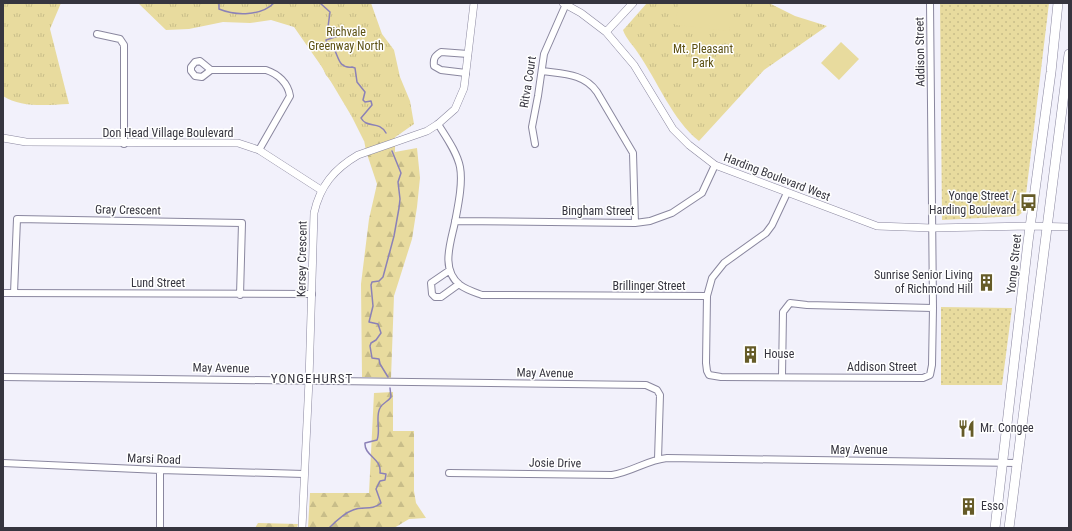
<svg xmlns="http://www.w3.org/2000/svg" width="1072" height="531" viewBox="0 0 1072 531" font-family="'Roboto Condensed',sans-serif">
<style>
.grass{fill:url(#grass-dots)}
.forest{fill:url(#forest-firs)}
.park{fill:url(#park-tufts)}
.garden{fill:#e8db9e}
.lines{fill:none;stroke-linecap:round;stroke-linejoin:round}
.stream{stroke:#8b81b7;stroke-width:1.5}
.minor-casing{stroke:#8a879f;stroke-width:8}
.tertiary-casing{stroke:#8a879f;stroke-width:8}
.primary-casing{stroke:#8a879f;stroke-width:10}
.minor{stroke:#fff;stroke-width:6}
.tertiary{stroke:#fff;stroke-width:7}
.primary{stroke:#fff;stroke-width:9}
.labels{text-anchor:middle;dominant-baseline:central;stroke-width:3;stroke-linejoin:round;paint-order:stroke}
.park-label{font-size:12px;fill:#5d5113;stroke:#fff}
.street-label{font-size:12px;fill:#36353f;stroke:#fff}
.poi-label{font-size:12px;fill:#36353f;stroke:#fff;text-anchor:start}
.neighbourhood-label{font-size:13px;letter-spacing:1px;fill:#36353f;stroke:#fff}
</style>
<defs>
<pattern id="grass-dots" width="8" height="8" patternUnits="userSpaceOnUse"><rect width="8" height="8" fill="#e8db9e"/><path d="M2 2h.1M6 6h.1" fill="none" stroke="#c8bd89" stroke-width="1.8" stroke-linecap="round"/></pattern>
<pattern id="forest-firs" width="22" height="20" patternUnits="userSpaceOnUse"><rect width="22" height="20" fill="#e8db9e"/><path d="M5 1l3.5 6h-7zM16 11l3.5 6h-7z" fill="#c8bd89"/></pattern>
<pattern id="park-tufts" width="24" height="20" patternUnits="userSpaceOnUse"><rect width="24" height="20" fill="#e8db9e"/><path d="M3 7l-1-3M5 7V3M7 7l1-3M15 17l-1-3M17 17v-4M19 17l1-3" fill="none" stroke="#c8bd89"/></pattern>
</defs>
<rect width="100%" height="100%" fill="#f2f1fb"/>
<path class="grass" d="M940,3H1049L1024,211L1018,216L942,220Z
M941,307L1012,308L1002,385H941Z"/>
<path class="forest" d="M307,36L395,134V152L417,148L420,178L417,207L412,239L394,296L391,378L362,377L361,284L369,219L377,184L366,151L360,118L326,75Z
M393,392V431H414V491L416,503L426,518L409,519L394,528H308L310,493H369L374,393Z
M258,523L298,524L297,528H255Z"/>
<path class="park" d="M3,3H61L50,29L69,104C47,105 21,108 3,96Z
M138,3H371L382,34L394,50L400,77L410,101L414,124L394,138L364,141L352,117L324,70L294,27L271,20L250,23L223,22L189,29L166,30Z
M647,3H769L795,16L827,26L764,70L699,141C673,121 657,80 638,53C633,45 626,39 623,30L625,28Z"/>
<path class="garden" d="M678,3H732L729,31L676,25Z
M841,42L859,59L839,80L821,63Z"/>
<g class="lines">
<path class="stream" d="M219,3V9C236,16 261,16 274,3
M320,3L330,12L328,27L333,30L336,28L339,33L338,36L326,40L328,46L333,47C339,56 338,69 352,67L355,68L357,82L365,92L363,100L365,102L371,101L372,105L361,118C367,129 379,120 386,133
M388,377L380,364L379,359L372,358L370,346L371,343L376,340L381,333L378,324L369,322L373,306L371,285L372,282L379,281L383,277L394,236L399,208L400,199L398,182L401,173L392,151
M329,528C335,522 344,513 353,510C363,506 372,511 381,503L376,489L380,481L385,480L386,474L380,473C382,458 364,456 365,443L377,440C381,430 375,417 380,408C382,403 388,402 391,397L390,388"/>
<defs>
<path id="minor" d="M97,34L120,39L124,45V144
M211,70L202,77L195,76L191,71V67L195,62L200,61L211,70H266C278,74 288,83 290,96L259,150
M542,71C562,74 584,73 597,92L633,153L635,223
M466,73L441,70L434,66C433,58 435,56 441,52L468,54
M438,124C446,137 457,152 460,167C463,183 458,206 455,222C451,242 440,269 460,285C467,290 474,292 482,295L707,296L712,278L724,263L766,233L772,225L787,193
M535,144L532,127L538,96L544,54L566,4
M455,221L635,223L650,221L672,213L702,193L715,165
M450,270L431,283L432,294L435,297H441L459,284
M3,293L312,294
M14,293L17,219L242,223L240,295
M707,296L706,363L707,371L709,375L721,377L923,378L930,375L932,365L933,308L930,3
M782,376L783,312L790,303L807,305L933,308
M3,377L646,385L657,390L660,395L658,459
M3,463L160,470L304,474
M160,470V528
M449,473L612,475C632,472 647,460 667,458L1017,463"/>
<path id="tertiary" d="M563,3L581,13L606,32L634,65L673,129L689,145L715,165L877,226L932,228L1030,226L1069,227
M606,32L633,3
M3,138L26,142L238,143L259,150L321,190
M302,528L309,380L314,213C320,186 334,169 358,155L427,131L438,124L455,109L464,88L474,3"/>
<path id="primary" d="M995,528L1028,242L1051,72L1058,3
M1009,528L1069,54"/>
</defs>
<use href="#minor" class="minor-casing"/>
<use href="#tertiary" class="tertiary-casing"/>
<use href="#primary" class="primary-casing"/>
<use href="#minor" class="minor"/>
<use href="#tertiary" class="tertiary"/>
<use href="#primary" class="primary"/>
</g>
<defs>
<symbol id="bus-bare" viewBox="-9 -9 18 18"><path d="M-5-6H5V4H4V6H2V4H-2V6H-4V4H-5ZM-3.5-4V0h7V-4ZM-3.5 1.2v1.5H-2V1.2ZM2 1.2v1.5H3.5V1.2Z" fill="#655b27" stroke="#fff" stroke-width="2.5" paint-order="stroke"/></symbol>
<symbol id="building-bare" viewBox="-9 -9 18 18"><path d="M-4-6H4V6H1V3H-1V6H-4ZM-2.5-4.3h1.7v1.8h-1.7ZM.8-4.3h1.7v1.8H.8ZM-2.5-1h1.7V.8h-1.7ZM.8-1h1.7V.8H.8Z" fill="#655b27" stroke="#fff" stroke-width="2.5" paint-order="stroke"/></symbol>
<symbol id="restaurant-bare" viewBox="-9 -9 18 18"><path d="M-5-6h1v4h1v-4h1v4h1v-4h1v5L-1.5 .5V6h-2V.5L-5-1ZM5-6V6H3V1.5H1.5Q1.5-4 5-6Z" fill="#655b27" stroke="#fff" stroke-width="2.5" paint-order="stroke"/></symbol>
</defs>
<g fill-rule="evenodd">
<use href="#bus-bare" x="1016" y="190" width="25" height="25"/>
<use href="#building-bare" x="974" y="270" width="25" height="25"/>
<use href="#building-bare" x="738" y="342" width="25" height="25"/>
<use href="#restaurant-bare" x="954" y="416" width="25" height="25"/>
<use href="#building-bare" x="956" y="494" width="25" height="25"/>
</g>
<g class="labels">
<g class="park-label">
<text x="346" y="32">Richvale<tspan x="346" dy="14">Greenway North</tspan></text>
<text x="703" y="49">Mt. Pleasant<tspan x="703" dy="14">Park</tspan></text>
</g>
<g class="street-label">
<text transform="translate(920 52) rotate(-91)">Addison Street</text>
<text transform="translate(528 82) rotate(-81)">Ritva Court</text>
<text x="168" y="133">Don Head Village Boulevard</text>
<text transform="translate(777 177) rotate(21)">Harding Boulevard West</text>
<text transform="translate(128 210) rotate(1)">Gray Crescent</text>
<text x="598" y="211">Bingham Street</text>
<text transform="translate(302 259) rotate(-89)">Kersey Crescent</text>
<text transform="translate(1014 264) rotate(-84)">Yonge Street</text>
<text x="158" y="283">Lund Street</text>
<text x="649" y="286">Brillinger Street</text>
<text x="882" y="367">Addison Street</text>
<text transform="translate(221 368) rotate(1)">May Avenue</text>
<text transform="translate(545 373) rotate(1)">May Avenue</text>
<text x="859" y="450">May Avenue</text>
<text transform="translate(154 459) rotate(2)">Marsi Road</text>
<text transform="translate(555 463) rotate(1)">Josie Drive</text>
</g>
<g class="poi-label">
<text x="1016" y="196" text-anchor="end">Yonge Street /<tspan x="1016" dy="14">Harding Boulevard</tspan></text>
<text x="973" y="275" text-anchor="end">Sunrise Senior Living<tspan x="973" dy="14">of Richmond Hill</tspan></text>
<text x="764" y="354">House</text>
<text x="980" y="428">Mr. Congee</text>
<text x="981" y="506">Esso</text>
</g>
<g class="neighbourhood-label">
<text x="312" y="378">YONGEHURST</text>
</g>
</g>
<rect width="1072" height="531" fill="none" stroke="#36353f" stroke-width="8"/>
</svg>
